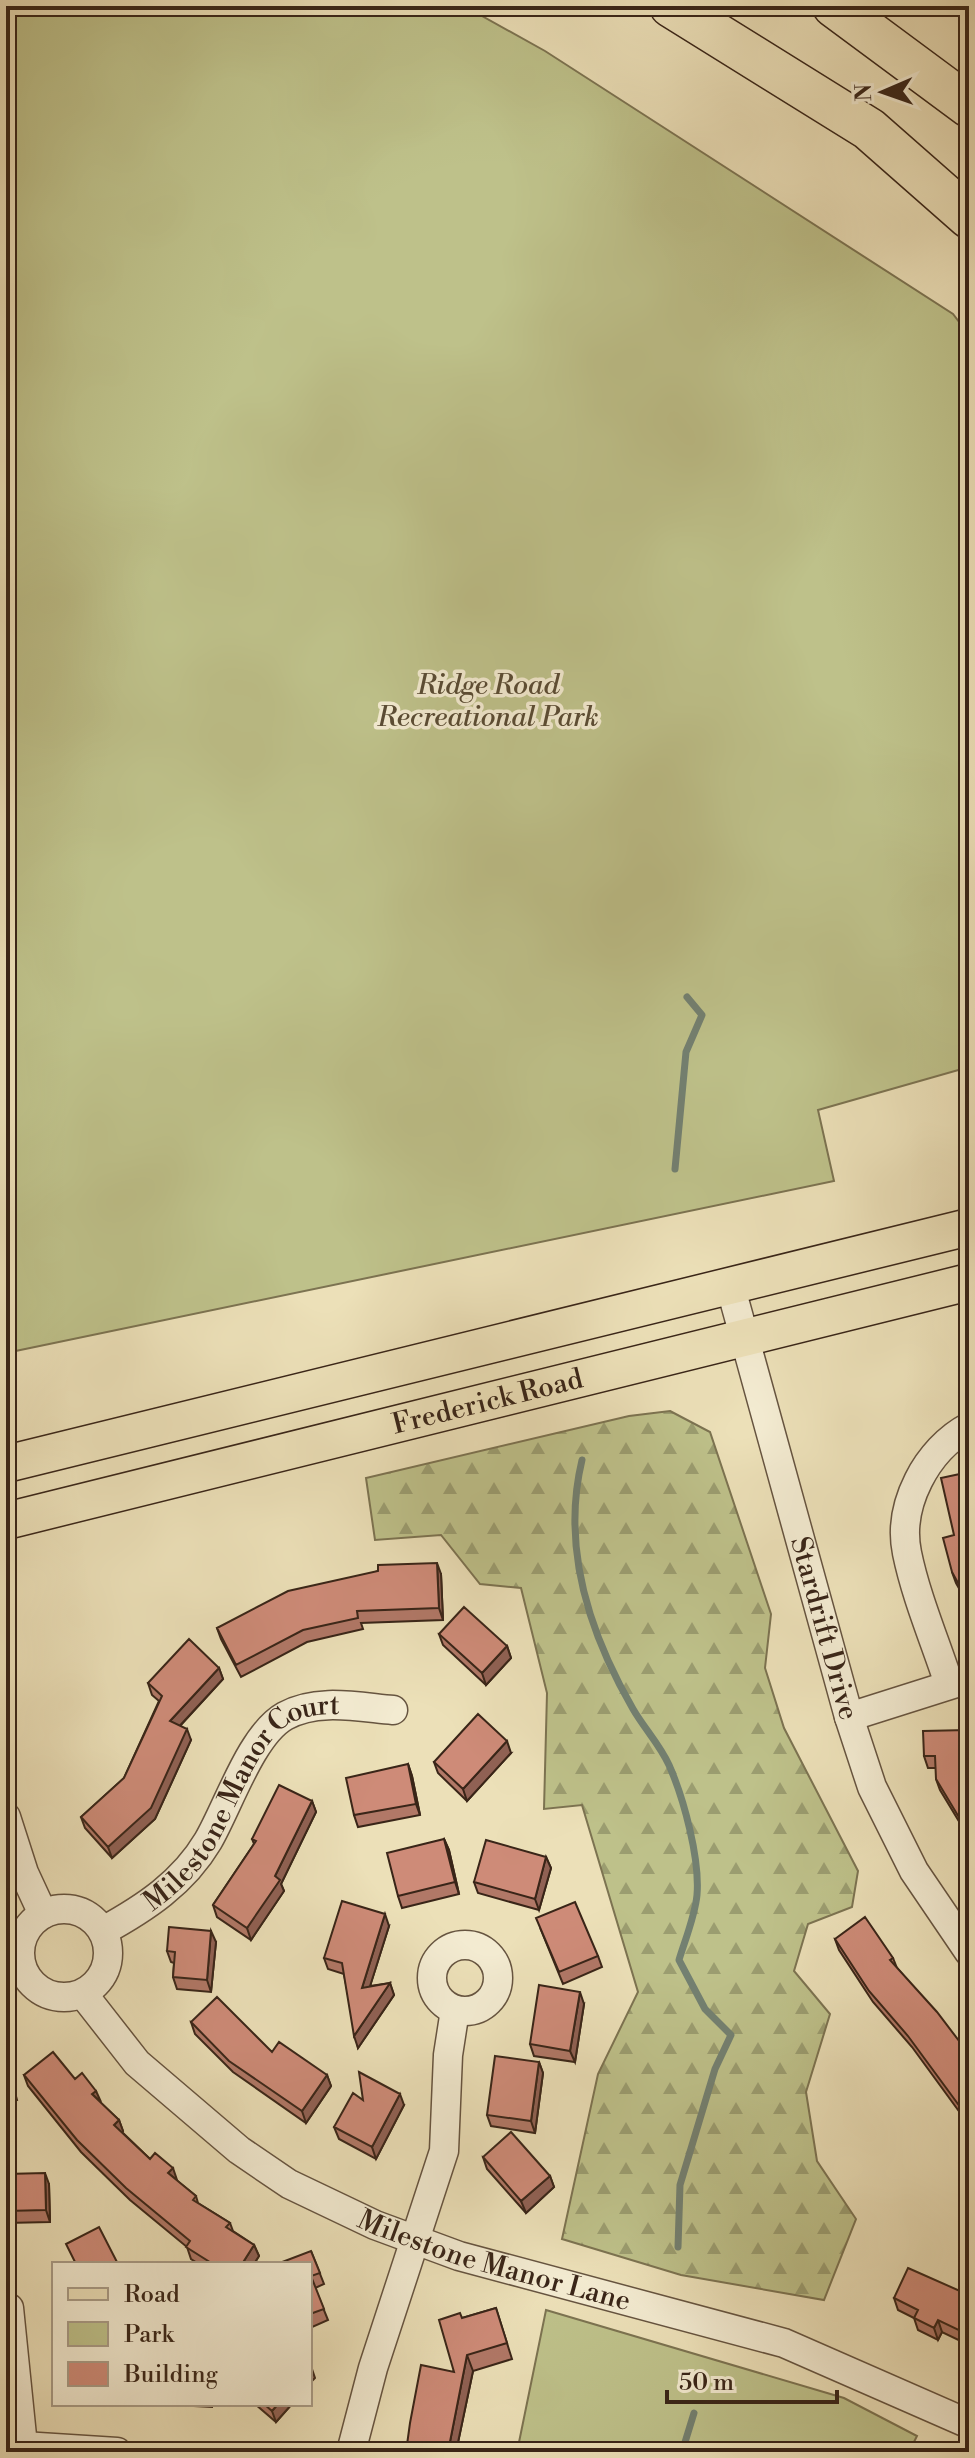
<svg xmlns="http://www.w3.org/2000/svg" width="975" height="2458" viewBox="0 0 975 2458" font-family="'Libre Bodoni',serif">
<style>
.forest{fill:url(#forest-firs);stroke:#7c7351;stroke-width:2}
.park{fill:#bec18a;stroke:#7c7351;stroke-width:2}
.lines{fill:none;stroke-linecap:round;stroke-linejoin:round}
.stream{stroke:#738071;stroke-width:7}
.minor-casing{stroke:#665440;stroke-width:31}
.major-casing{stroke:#392518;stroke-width:39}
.highway-casing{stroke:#392518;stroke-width:45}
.minor{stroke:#f3ebd1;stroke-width:28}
.major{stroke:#ece0b8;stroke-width:36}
.highway{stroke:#ece0b8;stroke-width:42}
.wall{fill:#b17867;stroke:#392518;stroke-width:2}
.shaded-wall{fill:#906154;stroke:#392518;stroke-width:2}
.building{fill:#ce8b78;stroke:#392518;stroke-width:2}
.labels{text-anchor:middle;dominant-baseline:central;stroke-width:7;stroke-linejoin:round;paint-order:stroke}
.park-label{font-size:28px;font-style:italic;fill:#5a4c34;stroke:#f3ebd1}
.street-label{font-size:28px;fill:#392518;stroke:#f3ebd1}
</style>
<defs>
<pattern id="forest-firs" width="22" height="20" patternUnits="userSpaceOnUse" patternTransform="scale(2)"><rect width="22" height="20" fill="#bec18a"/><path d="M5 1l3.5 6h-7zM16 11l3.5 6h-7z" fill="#9b9d70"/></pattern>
</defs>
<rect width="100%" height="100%" fill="#ece0b8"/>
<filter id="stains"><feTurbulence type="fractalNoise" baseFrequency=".0025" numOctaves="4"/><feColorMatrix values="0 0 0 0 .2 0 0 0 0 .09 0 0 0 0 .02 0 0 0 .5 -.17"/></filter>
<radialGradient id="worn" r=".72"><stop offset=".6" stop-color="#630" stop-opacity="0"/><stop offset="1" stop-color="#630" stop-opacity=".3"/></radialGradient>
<path class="forest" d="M670,1411L710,1432L771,1614L765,1668L784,1728L858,1871L852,1907L808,1924L794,1971L830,2014L806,2092L817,2161L856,2219L824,2300L681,2275L562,2239L598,2074L638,1992L582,1805L544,1809L547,1693L521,1588L480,1584L441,1535L375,1540L366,1478L629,1416Z"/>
<path class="park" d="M6,6H464L545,51L953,314L969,335V1067L818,1110L834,1181L6,1353Z
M546,2310L844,2398L917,2436L909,2452H517Z"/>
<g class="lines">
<path class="stream" d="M675,1169L686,1052L702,1015L687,997
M582,1460C561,1547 589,1633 633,1709C644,1728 660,1745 669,1765C684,1799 700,1859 697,1895C695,1916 685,1940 679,1960L705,2009L731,2035L715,2069L680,2185L678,2247
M682,2452L694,2413"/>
<defs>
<g id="minor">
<path id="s1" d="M730,1285L849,1717L872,1787L914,1871L969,1952"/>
<path d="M949,1684C935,1641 916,1597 907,1553C897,1505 927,1449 969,1427"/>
<path d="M849,1717L969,1679"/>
<path d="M6,1817L24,1873L43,1914"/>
<circle cx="64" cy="1953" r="44"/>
<path id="s2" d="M103,1931C145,1908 183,1883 208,1841C228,1807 251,1735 285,1716C317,1698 358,1707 393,1710"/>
<circle cx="465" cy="1978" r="33"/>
<path id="s3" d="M83,1994L137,2063L239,2150L289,2184L375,2225L459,2256L784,2343L969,2424"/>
<path d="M9,2308L23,2446"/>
<path d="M6,2452L23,2446L117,2452"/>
<path d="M351,2452L373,2368L444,2151L448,2055L455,2010"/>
</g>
<g id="major">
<path d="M6,1464L969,1227"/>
<path id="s4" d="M6,1521L969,1282"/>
</g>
<path id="highway" d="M671,6L869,129L969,217
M834,6L969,106"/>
</defs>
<use href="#minor" class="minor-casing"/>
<use href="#major" class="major-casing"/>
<use href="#highway" class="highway-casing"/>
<use href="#minor" class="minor"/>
<use href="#major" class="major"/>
<use href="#highway" class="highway"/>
</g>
<path class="wall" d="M969,1472V1606L956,1583L952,1572L954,1535Z
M378,1571L441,1574L443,1620L361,1623L363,1629L307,1642L241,1677L221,1639L217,1628Z
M439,1634L507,1646L511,1658L486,1685L443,1645Z
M219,1668L223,1679L180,1726L191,1740L155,1819L112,1858L85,1828L81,1817L124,1778L159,1701L152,1695L148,1683Z
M969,1735V1838L940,1790L936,1779V1768H928L924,1756Z
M511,1753L467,1801L438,1773L434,1762Z
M408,1764L412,1776L420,1815L358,1827L354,1815Z
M312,1801L316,1812L281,1884L284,1891L251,1940L217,1917L213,1905L254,1844L252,1839Z
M444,1839L449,1850L459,1894L402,1908L398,1896Z
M546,1857L551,1868L539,1910L478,1893L474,1882Z
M389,1926L370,1986L390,1983L394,1995L358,2048L344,1974L328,1969L324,1958Z
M541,1930L598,1956L602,1967L563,1984Z
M835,1939L893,1958L897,1968L969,2054V2125L912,2047L873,2002L839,1950Z
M216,1942L211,1992L177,1989L173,1977L174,1963L171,1962L167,1951Z
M584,2004L575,2062L534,2056L530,2044Z
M191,2022L327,2075L331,2086L306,2123L233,2072L195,2034Z
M6,2058L17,2100L6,2103Z
M539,2062L543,2073L535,2133L491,2126L487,2115Z
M24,2075L75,2079L119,2120L123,2131L122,2132L150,2159L196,2196L198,2203L230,2223L233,2231L254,2245L259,2256L254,2264H199L191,2259L187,2247L130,2200L81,2152L28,2086Z
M363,2100L404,2105L376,2159L339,2139L334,2127Z
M483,2157L550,2176L554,2187L526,2213L487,2169Z
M6,2174L49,2184L50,2222L6,2223Z
M311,2251L324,2284L315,2288L328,2320L310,2328Z
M969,2295V2350L967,2344L942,2332L938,2340L918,2330L914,2318L898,2310L894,2298Z
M496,2308L512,2359L473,2371L456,2452H406L454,2372L462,2318Z
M154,2404H212V2407Z
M255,2404H292L276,2422Z"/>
<path class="shaded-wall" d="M437,1563L441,1574L443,1620L439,1608Z
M507,1646L511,1658L486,1685L482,1673Z
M219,1668L223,1679L174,1732L170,1721Z
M187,1729L191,1740L155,1819L112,1858L108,1847Z
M507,1741L511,1753L467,1801L463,1789Z
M408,1764L412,1776L420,1815L416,1804Z
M312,1801L316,1812L281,1884L284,1891L251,1940L247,1928L275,1876Z
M444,1839L449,1850L459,1894L455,1882Z
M546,1857L551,1868L539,1910L535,1899Z
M385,1914L389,1926L366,1999L362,1988Z
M211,1931L216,1942L211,1992L207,1980Z
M390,1983L394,1995L358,2048L354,2036Z
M580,1992L584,2004L575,2062L570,2051Z
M539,2062L543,2073L535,2133L531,2121Z
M327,2075L331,2086L306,2123L302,2111Z
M96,2091L101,2102L92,2094Z
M400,2094L404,2105L376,2159L372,2147Z
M119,2120L123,2131L118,2137L114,2125Z
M173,2168L177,2180L168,2173Z
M45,2173L49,2184L50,2222L46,2210Z
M550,2176L554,2187L526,2213L521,2201Z
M254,2245L259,2256L254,2264H242Z
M938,2320L942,2332L938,2340L934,2328Z
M467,2355L473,2371L456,2452H448Z
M311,2366L315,2378L310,2383V2367Z
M278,2404H292L276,2422L272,2411Z"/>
<path class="building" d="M969,1472V1508H968L969,1512V1603L952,1572L943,1538L954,1535L941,1478Z
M437,1563L439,1608L357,1611L358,1618L303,1630L236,1665L217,1628L288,1591L378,1571V1565Z
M464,1607L507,1646L482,1673L439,1634Z
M189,1639L219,1668L170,1721L187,1729L151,1808L108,1847L81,1817L124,1778L162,1696L148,1683Z
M478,1714L507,1741L463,1789L434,1762Z
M967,1730L969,1780V1834L936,1779L935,1756H924L923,1731Z
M408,1764L416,1804L354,1815L346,1778Z
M279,1785L312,1801L275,1876L280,1880L247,1928L213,1905L256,1841L252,1839Z
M444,1839L455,1882L398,1896L387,1853Z
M486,1840L546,1857L535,1899L474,1882Z
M342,1901L385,1914L362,1988L390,1983L354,2036L342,1963L324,1958Z
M575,1902L598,1956L559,1972L536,1918Z
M865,1917L893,1958L890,1960L937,2012L969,2054V2119L908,2036L869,1991L835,1939Z
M169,1927L211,1931L207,1980L173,1977L175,1952L167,1951Z
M539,1985L580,1992L570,2051L530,2044Z
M217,1997L272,2052L279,2042L327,2075L302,2111L229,2061L191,2022Z
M53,2052L75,2079L82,2073L96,2091L92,2094L119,2120L114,2125L150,2159L155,2153L173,2168L168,2173L196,2196L193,2200L230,2223L226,2227L254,2245L242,2264H213L186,2247L190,2241L126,2188L77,2140L24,2075Z
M495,2056L539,2062L531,2121L487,2115Z
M6,2062L13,2088L6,2090Z
M359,2072L400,2094L372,2147L334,2127L353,2093L363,2100Z
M511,2132L550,2176L521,2201L483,2157Z
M45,2173L46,2210L6,2211V2174Z
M99,2227L118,2264H76L66,2244Z
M311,2251L320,2273L311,2276L324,2309L310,2314V2264H277Z
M908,2268L969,2295V2335L938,2320L934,2328L914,2318L918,2310L894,2298Z
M496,2308L507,2343L467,2355L448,2452H406L410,2423L421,2365L454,2372L439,2320L460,2313L462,2318Z
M264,2404H278L272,2411Z"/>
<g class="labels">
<g class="park-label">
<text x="488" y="685">Ridge Road<tspan x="488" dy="32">Recreational Park</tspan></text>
</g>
<g class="street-label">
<text stroke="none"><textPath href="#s4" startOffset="496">Frederick Road</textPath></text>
<text stroke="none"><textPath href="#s1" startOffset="356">Stardrift Drive</textPath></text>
<text stroke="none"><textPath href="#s2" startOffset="198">Milestone Manor Court</textPath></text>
<text stroke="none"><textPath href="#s3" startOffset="502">Milestone Manor Lane</textPath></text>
</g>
</g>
<rect width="975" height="2458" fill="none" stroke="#ece0b8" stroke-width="32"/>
<rect x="8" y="8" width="959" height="2442" fill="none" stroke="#392518" stroke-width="4"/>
<rect x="16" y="16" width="943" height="2426" fill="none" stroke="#392518" stroke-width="2"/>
<rect x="52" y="2262" width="260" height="144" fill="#f3ebd1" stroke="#a99c87" stroke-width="2"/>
<rect x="68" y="2288" width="40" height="12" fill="#ece0b8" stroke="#a99c87" stroke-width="2"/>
<text x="124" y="2302" font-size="24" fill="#392518">Road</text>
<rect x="68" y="2322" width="40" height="24" fill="#bec18a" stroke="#a99c87" stroke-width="2"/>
<text x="124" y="2342" font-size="24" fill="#392518">Park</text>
<rect x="68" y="2362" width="40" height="24" fill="#ce8b78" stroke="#a99c87" stroke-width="2"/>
<text x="124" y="2382" font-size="24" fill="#392518">Building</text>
<g transform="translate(883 92) rotate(268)" stroke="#f3ebd1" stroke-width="6" paint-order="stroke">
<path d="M0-6L14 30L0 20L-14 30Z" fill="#392518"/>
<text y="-12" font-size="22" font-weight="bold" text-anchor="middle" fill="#392518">N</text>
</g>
<path d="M667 2390v12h170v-12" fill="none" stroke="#392518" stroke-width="4"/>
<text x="679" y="2390" font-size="24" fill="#392518" stroke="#f3ebd1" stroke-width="6" paint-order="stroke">50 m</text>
<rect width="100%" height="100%" filter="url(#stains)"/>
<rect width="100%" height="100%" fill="url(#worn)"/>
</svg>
